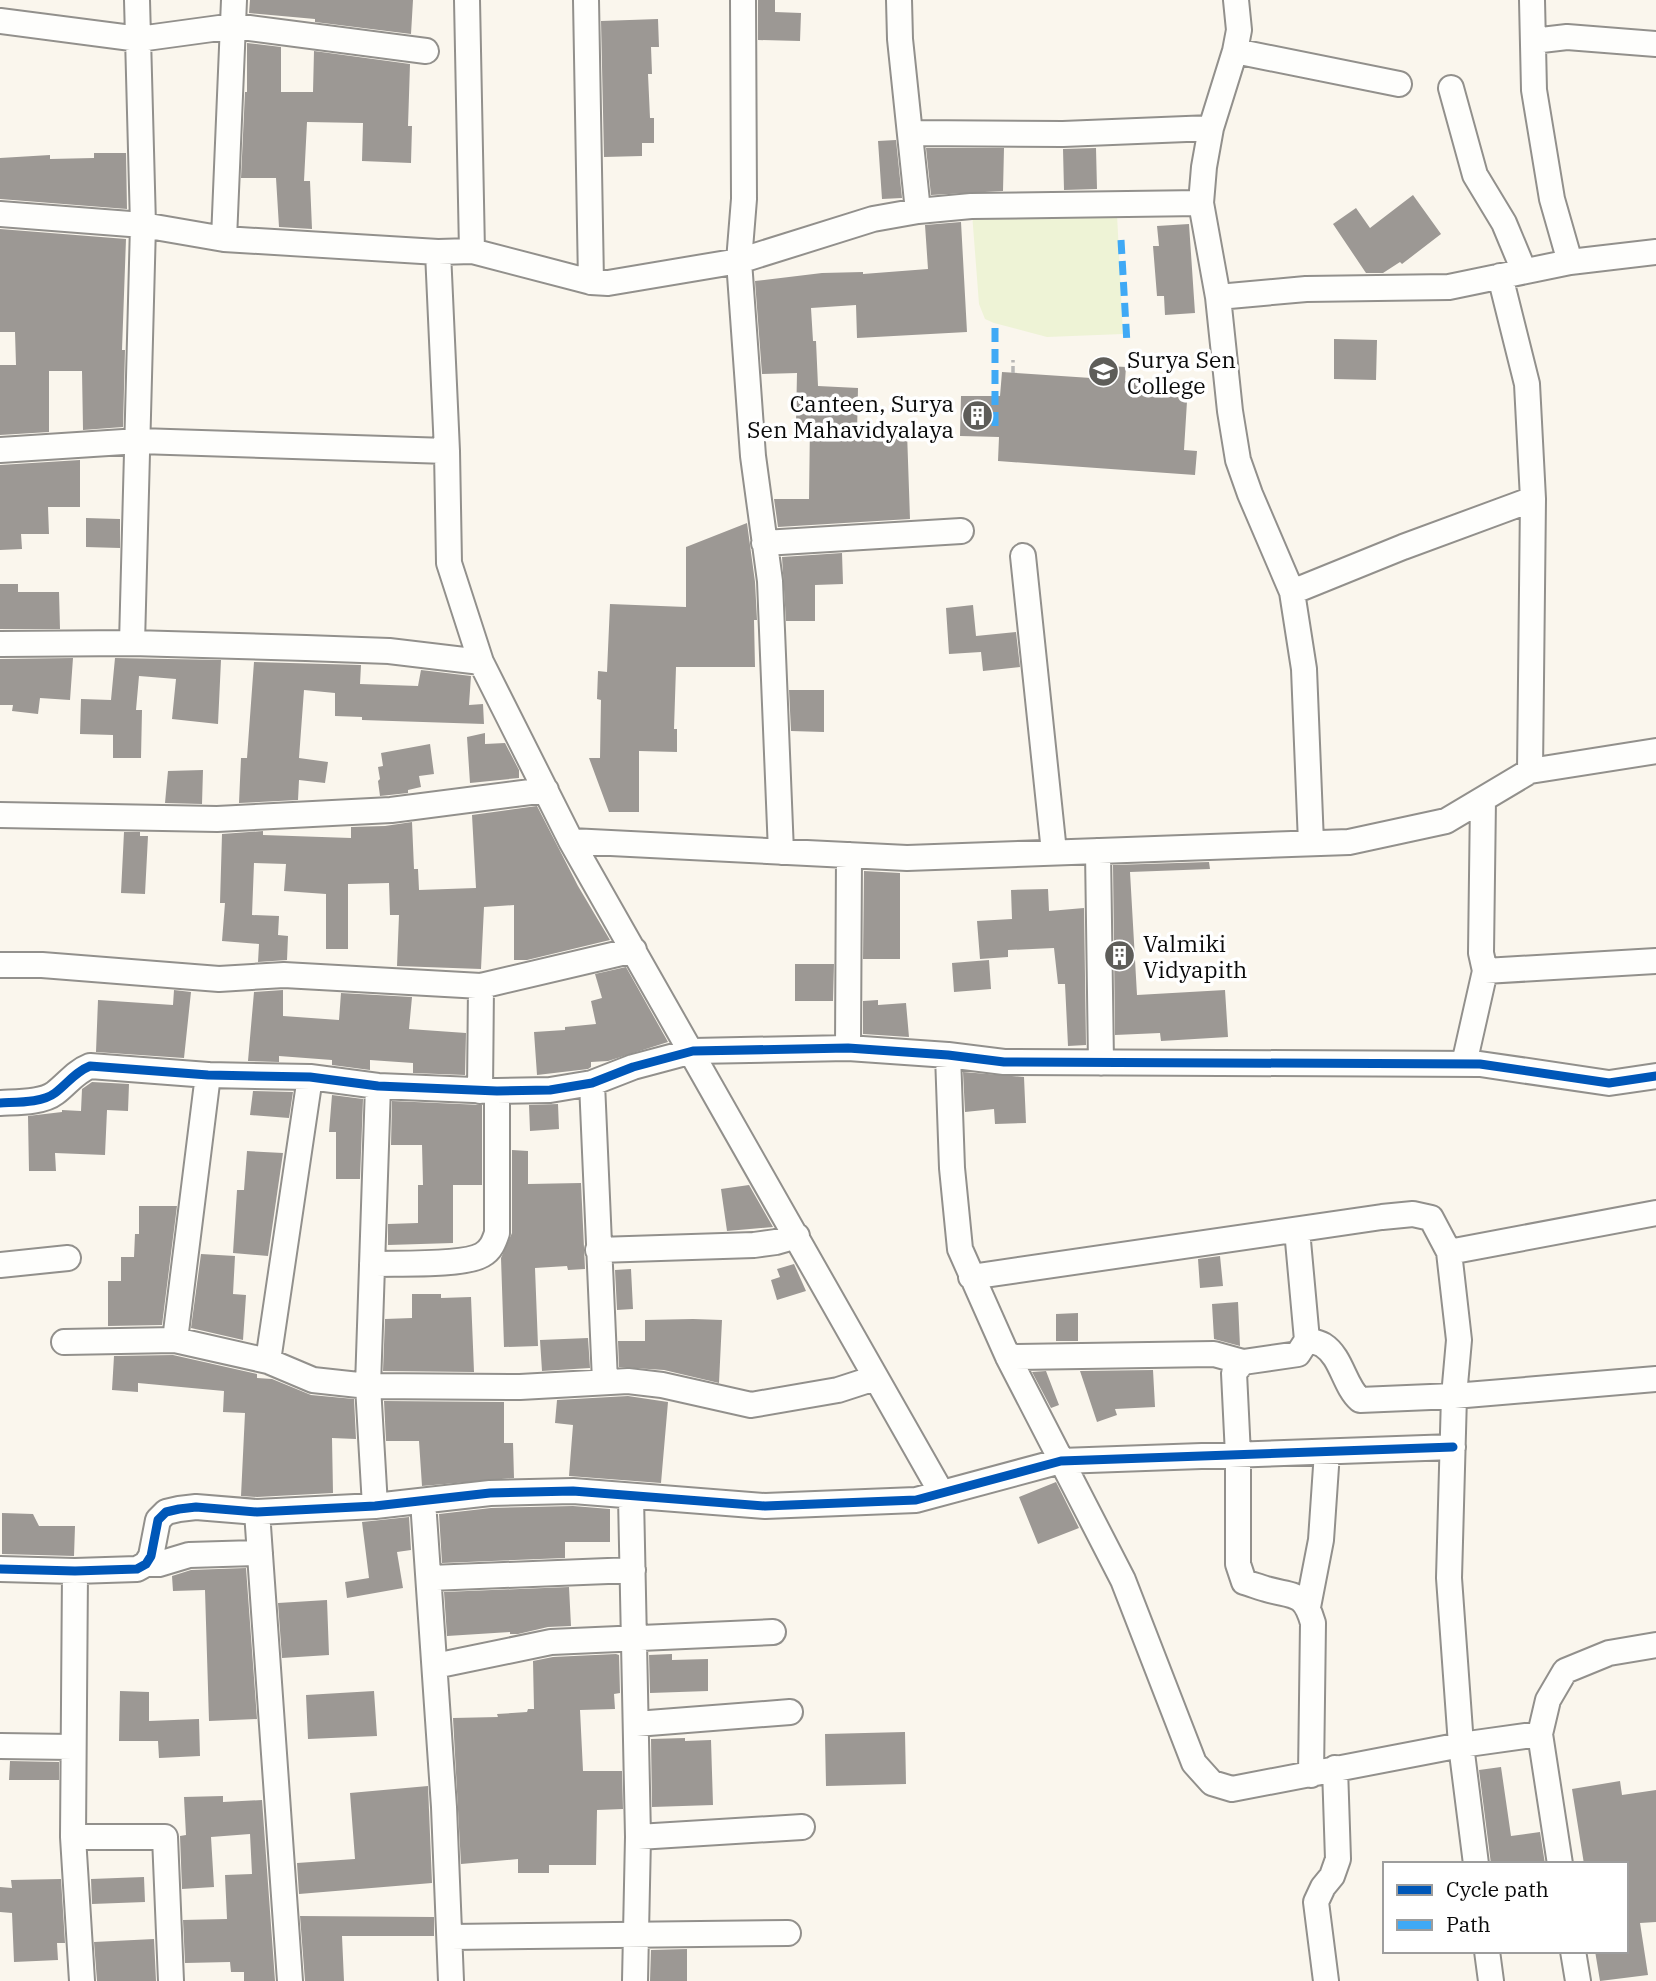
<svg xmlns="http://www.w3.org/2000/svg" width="1656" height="1981" viewBox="0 0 1656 1981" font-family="'IBM Plex Serif',serif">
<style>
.pitch{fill:#eef3d6}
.building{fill:#9c9894}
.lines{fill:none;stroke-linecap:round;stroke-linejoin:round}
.minor-casing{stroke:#92908c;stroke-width:28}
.path{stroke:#b7b6b5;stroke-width:3.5;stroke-dasharray:7 3.5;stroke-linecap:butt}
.minor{stroke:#fefefc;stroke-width:24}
.quiet{stroke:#3fa9f5;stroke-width:7;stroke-dasharray:14 7;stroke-linecap:butt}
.cycleway-casing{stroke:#fff;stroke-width:13}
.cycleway{stroke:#0057b8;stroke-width:9}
.labels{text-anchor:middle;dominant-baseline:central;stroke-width:7;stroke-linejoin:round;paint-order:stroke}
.poi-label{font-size:23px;fill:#0a0a0a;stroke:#fff;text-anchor:start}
</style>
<rect width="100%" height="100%" fill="#faf6ed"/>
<path class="pitch" d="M972,213L1117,214L1123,334L1047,337L994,323L985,319L979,304Z"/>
<path class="building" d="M250,0H413L411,34L315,22V19L249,13Z
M758,0H775V12L801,13L800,41L758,40Z
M658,19L659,47H651L652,74H648L650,118H654V143H642V156L604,157L601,21Z
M247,43L281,47V92H313L314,51L410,64L408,126H412L411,163L362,161L363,123L307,122L304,181H310L312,229L279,227L276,178H241L245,92H247Z
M896,140L902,198L882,199L878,141Z
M926,148H1004L1003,191L931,195Z
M1096,148L1097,189L1064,190L1063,149Z
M94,153H126L127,209L0,199V158L50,155V159L94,158Z
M1413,195L1441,234L1402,264L1400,262L1383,273H1366L1333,224L1356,208L1370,228Z
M961,222L967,332L857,338L856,305L811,308L813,341H816L818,386L858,388L857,433L907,432L910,519L778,527L774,499H809L810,423H796L797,373L762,374L755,281L822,273L863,272V274L928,269L925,225Z
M1189,224L1195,313L1165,315L1164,296H1157L1153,246H1159L1157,226Z
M0,229L126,239L122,350H125L123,427L83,430L82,371H49V432L0,435V365H16L15,332H0Z
M1334,339L1377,340L1376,380L1334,379Z
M1107,366L1126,367L1125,381L1188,385L1184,450L1197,451L1195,475L998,461L999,437L960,436L961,396H1000L1002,372L1106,379Z
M80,460V507H48L49,534H21L22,549L0,550V465Z
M86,518L120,519V548L86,547Z
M747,523L755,582L757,620H754L755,667H676L674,729H677V752L639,751V812H609L589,758H600L601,700L597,699L598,671L607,672L610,604L686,607V547Z
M842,553L843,584L815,585V621H786L782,557Z
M0,584H18V592H59L60,629H0Z
M973,605L976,636L1016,632L1020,667L983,671L981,652L949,654L946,608Z
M73,658L70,700L40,698L38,714L12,711L13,705H0V659Z
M115,658L221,660L218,724L172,719L176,679L139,676L136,710H142L141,758H113V735L80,734L81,699L111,700Z
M254,662L361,665L360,684L418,686L421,670L471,676L469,705L483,704L484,724L362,720V717L335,716V693L304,690L299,758L328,762L325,783L299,780L298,800L239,803L241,758H247Z
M789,690H824V732L791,731Z
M485,733V744L505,743L519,770V778L470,783L467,737Z
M430,744L434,774L419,776L421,787L408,790V793L380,796L378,781L380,779L378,767L383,766L381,753Z
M203,770L202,804L165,803L168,771Z
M537,806L578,886L610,940L527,960H514V905L484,907L481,969L397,966L399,915H390L389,883L348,884V949H326V894L284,891L286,864L254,863L252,915L279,916L278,935L288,936L287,960L258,962L259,944L222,941L225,903H220L222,834L263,831V835L351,838V827L385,826L412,822L414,869H418L419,890L476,888L472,815Z
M124,832H140V836H148L145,894L121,893Z
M1209,862L1210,869L1130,872L1137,995L1225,990L1228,1037L1161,1041L1160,1033L1115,1035L1113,865Z
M864,871L900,873V959H863Z
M1048,889L1049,911L1084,908L1086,1045L1068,1046L1065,984H1058L1054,948L1008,950V957L980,959L977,921L1012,919L1011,890Z
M989,960L991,989L954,992L952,963Z
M795,964H834L833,1001H795Z
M626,967L668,1042L608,1061L591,1062V1067L588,1069L537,1075L534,1032L565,1030V1027L596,1024L591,1001L602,998L595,974Z
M174,990L191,992L184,1058L96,1052L98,1000L173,1005Z
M283,990V1016L339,1020L341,993L412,997L409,1029L466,1033L465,1075L413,1073V1063L370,1060V1070L332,1065V1060L279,1056V1062L248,1061L254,992Z
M878,1000V1005L906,1003L909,1037L863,1034V1001Z
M963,1072L1024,1077L1026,1123L995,1124L994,1109L965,1112Z
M92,1082L129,1084L128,1111L107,1110L105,1155L55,1153L56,1171H29L28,1116L62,1112V1110L81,1111L82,1089Z
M253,1091L293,1092L289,1118L250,1115Z
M332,1095L363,1099L360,1179H336V1132H329Z
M392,1101L482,1105V1185H453V1243L388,1245V1224L418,1223V1185H423L422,1145H391Z
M558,1104L559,1129L530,1131L529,1105Z
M512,1150L528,1151V1184L581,1183L585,1269L568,1270L567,1266L535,1268L538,1346L504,1347L501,1258L512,1233Z
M247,1151L283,1153L268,1256L233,1253L237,1190H244Z
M749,1185L773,1227L727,1231L721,1189Z
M139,1206H177L162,1325L108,1326V1281H121V1257H134L135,1234H139Z
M201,1254L235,1256L233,1294L246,1295L243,1340L191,1328Z
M1220,1256L1223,1286L1200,1288L1198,1259Z
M794,1264L806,1291L777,1300L771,1280L780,1277L777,1269Z
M631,1269L633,1309L617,1310L615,1270Z
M412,1294H441V1298L471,1297L474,1372L383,1371L385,1319L412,1318Z
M1238,1302L1240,1346L1214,1339L1212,1304Z
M1078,1313V1341H1056V1314Z
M693,1319L722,1320L719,1383L664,1370L619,1367L618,1341H645V1320Z
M588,1338L590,1368L542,1371L540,1340Z
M173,1355L257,1374V1378L272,1379L311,1395L354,1399L356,1439L332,1438L333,1493L257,1497L241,1496L245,1413L223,1412L224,1391L138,1383V1392L112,1390L114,1356Z
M1153,1370L1155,1407L1115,1409L1117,1415L1097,1422L1080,1371Z
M1046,1371L1059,1405L1051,1408L1032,1372Z
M628,1396L668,1402L661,1483L569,1476L573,1425L555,1423L557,1400Z
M384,1401L504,1402V1443H513L514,1478L422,1486L419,1441H386Z
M1056,1482L1079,1528L1038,1544L1019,1497Z
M573,1506L610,1509V1542H565V1558L442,1563L439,1514L491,1508Z
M2,1513L33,1514L39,1526H75L74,1556L2,1554Z
M409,1517L411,1550L397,1552L403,1588L347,1598L345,1582L369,1578L362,1522Z
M246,1568L257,1719L209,1721L205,1590L173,1591L172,1576L191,1570Z
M569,1587L571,1626L548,1627L518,1634H510V1632L447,1636L444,1592Z
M327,1600L329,1655L282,1658L278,1603Z
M616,1654L619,1655L620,1693L614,1694L615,1709L580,1710L583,1771H622L623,1809L597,1810L596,1865H549V1873H518V1859L461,1864L453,1718L498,1717L497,1714L527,1712L528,1709H534L533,1661L553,1657Z
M672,1654V1660L708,1659V1691L650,1693L649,1655Z
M120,1691L149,1692V1721L199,1719L200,1756L159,1758L158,1741H119Z
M374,1691L377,1736L308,1739L306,1695Z
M905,1732L906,1784L826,1786L825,1734Z
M685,1738V1741L711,1740L713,1805L652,1807L651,1739Z
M10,1761L59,1762V1780H9Z
M1501,1767L1511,1836L1540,1832L1545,1864H1491L1479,1770Z
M1620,1781L1622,1795L1656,1790V1922L1640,1923L1648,1975L1600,1981L1595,1951H1626V1864H1584L1572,1789Z
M428,1786L432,1883L299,1894L297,1863L355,1859L350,1793Z
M223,1796V1802L262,1800L275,1981H244V1972H231L230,1962L185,1963L183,1920L227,1919L225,1875L252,1874L250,1834L211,1837L214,1887L182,1889L180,1836L186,1835L184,1797Z
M144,1877L145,1902L92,1904L91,1879Z
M61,1879L65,1943H57L58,1960L14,1962L12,1913L0,1912V1887L12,1888L11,1880Z
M300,1916L434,1917V1936H342L344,1981H305Z
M154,1939L156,1981H97L94,1942Z
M687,1949V1981H650L651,1950Z"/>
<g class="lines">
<defs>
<path id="minor" d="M467,0L472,251
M586,0L591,282
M743,0L744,199L739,261L753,456L770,581L781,852
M899,0L900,39L918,211
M1236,0L1239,30L1235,51L1211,128L1204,167L1201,203L1218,297L1230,411L1238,460L1250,494L1292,592L1304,669L1311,843
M1532,0L1534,90L1552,199L1570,262
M0,21L139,39L234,26L426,51
M1533,41L1567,37L1656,44
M1235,51L1399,84
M1451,88L1475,175L1504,223L1524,271
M911,133L1063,134L1211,128
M0,214L143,225L224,239L438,252L472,251L591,282L608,283L739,261L873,219L918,211L971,206L1201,203
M224,239L234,0
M438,252L447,451L449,563L481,662L571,841L941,1492
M1500,276L1527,384L1533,499L1530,771
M1218,297L1306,289L1449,287L1570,262L1656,252
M0,450L139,441L447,451
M764,543L961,531
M1023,556L1054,852
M1292,592L1403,547L1533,499
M132,643L143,225L137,0
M0,644L132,643L306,648L389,651L481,662
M0,815L217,819L391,810L546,790
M571,841L907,858L1349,842L1446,821L1530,771L1656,751
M1098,851L1101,1063
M0,965H42L219,979L284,975L481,986L634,950
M1485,971L1656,961
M848,1048L849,855
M948,1055L952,1168L960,1249L1008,1357L1123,1580L1194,1763L1212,1783L1232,1789L1461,1745L1540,1734
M1464,1064L1485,971L1481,953L1483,799
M592,1083L605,1381
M480,1091L481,986
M0,1103C16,1102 42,1103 55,1093C68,1083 75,1072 90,1066L208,1075L310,1077L378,1086L497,1091L550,1090L592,1083L633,1067L693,1051L848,1048L948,1055L1004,1062L1480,1064L1609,1083L1656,1076
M1297,1230L1307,1340L1298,1354L1243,1362L1234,1373L1238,1455V1564L1244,1582C1251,1584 1259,1587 1266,1589C1294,1597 1304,1591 1313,1623L1311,1775
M598,1250L754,1245L776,1242L797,1236
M1449,1252L1656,1213
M372,1264C397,1263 463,1266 482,1255C491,1250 494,1242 497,1233V1091
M0,1265L68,1258
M971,1277L1382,1217L1413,1214L1431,1218L1449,1252L1459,1340L1454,1396L1449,1578L1461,1745L1476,1864
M175,1340L268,1361L313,1380L368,1386L520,1387L628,1381L662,1385L751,1405L838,1390L875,1378
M1307,1340C1311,1341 1318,1342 1323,1345C1342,1357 1344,1386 1360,1400L1454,1396L1656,1379
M64,1342L175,1340L208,1075
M1008,1357L1214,1354L1243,1362
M268,1361L310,1077
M631,1497L638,1837L635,1981
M423,1501L444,1807L451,1981
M375,1506L368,1386L378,1086
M257,1512L290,1981
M146,1564H159L189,1555L260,1553
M0,1569L75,1571L137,1569L146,1564L151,1556L158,1520L166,1512L179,1509L196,1507L257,1512L375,1506L490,1493L573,1491L765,1506L916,1500L1061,1461L1453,1447
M75,1571L73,1837L82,1981
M430,1578L633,1570
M1308,1607L1321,1540L1327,1452
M435,1666L551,1642L773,1632
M636,1724L790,1712
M0,1746L73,1747
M73,1837H165L171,1981
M638,1837L802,1827
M1560,1864L1540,1734L1548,1700L1565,1671L1609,1653L1656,1645
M451,1937L788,1933
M1487,1951L1491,1981
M1573,1951L1578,1981
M1326,1981L1316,1902L1323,1887L1332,1876L1338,1859L1335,1768"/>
</defs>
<use href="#minor" class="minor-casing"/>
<path class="path" d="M1013,373V360"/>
<use href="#minor" class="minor"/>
<path class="quiet" d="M1121,240L1127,344
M995,328V428"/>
<defs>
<path id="cycleway" d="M0,1103C16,1102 42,1103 55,1093C68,1083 75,1072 90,1066L208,1075L310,1077L378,1086L497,1091L550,1090L592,1083L633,1067L693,1051L848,1048L948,1055L1004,1062L1480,1064L1609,1083L1656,1076
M0,1569L75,1571L137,1569L146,1564L151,1556L158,1520L166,1512L179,1509L196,1507L257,1512L375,1506L490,1493L573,1491L765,1506L916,1500L1061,1461L1453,1447"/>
</defs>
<use href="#cycleway" class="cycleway-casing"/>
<use href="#cycleway" class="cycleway"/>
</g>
<defs>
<symbol id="university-disc" viewBox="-11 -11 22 22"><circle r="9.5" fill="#5e5d59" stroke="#fff"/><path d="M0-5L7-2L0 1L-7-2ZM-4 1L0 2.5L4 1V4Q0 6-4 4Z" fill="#fff"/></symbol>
<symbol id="building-disc" viewBox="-11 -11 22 22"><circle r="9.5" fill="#5e5d59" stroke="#fff"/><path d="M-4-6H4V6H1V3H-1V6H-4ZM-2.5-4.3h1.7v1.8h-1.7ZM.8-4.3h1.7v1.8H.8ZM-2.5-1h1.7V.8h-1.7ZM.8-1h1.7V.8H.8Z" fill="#fff"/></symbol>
</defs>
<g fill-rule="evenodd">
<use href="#university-disc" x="1086" y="354" width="35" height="35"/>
<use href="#building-disc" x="960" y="398" width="35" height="35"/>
<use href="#building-disc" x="1102" y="938" width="35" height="35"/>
</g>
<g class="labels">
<g class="poi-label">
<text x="1127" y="359">Surya Sen<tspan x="1127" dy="26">College</tspan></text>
<text x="954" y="403" text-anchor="end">Canteen, Surya<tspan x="954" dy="26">Sen Mahavidyalaya</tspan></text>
<text x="1143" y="943">Valmiki<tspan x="1143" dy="26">Vidyapith</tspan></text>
</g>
</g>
<rect x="1383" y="1862" width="245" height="91" fill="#ffffff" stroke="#9d9d9d" stroke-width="2"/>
<rect x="1397" y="1885" width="35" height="10" fill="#0057b8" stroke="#9d9d9d" stroke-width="2"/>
<text x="1446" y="1897" font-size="21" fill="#0a0a0a">Cycle path</text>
<rect x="1397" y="1920" width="35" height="10" fill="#3fa9f5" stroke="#9d9d9d" stroke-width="2"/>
<text x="1446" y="1932" font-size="21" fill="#0a0a0a">Path</text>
</svg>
